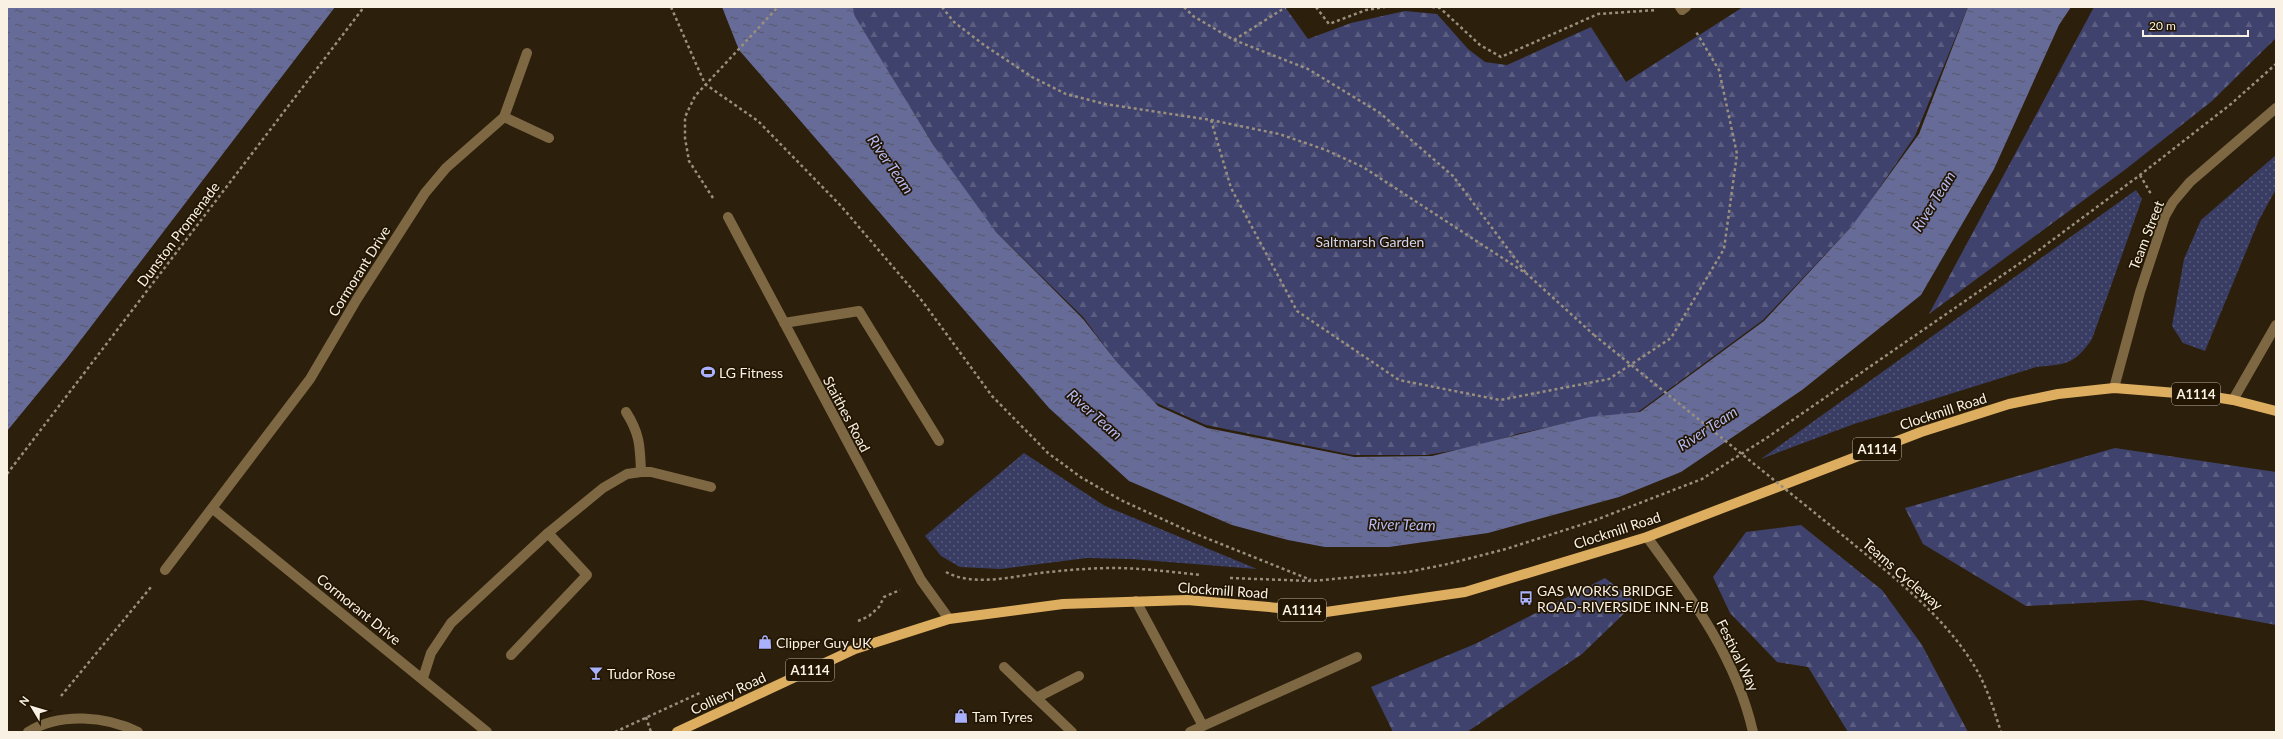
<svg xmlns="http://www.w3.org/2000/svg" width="2283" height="739" viewBox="0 0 2283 739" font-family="Lato,sans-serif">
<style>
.grass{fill:url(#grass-dots)}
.forest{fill:url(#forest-firs)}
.water{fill:url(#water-ripples)}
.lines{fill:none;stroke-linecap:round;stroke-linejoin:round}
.path{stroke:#998f7f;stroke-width:2.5;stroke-dasharray:3 3;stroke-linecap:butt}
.minor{stroke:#7e6844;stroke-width:10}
.major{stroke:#ddad60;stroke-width:10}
.path-bridge{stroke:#998f7f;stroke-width:2.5;stroke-dasharray:3 3;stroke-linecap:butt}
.labels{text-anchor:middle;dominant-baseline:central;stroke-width:3.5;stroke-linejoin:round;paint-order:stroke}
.shield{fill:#221603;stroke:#b8afa0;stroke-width:1}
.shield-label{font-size:13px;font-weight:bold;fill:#f9f1e4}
.street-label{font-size:14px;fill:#f9f1e4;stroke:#221603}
.park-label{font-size:14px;fill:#d1d5f2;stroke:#221603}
.poi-label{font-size:14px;fill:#f9f1e4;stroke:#221603;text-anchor:start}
.water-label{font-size:15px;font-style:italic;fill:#b5bbf4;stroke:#221603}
</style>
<defs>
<pattern id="grass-dots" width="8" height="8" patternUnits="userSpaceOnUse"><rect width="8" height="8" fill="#3a3d63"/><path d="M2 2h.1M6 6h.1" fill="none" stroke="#575a79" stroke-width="1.8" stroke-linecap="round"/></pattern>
<pattern id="forest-firs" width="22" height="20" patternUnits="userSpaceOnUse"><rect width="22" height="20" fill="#3f426c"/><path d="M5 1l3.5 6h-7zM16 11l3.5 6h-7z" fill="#5c5e81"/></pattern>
<pattern id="water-ripples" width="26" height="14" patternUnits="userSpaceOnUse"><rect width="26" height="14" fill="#676b98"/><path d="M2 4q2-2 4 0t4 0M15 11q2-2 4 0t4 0" fill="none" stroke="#58586a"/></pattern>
</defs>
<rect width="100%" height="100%" fill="#2c1f0b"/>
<path class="grass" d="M2276,155V189L2259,220L2205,351L2183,343L2172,326L2184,259L2201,220Z
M2136,190L2142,199L2092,339C2074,365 2066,364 2036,367L1854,424L1761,459Z
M1024,453L1105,506L1257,569L1131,559L1087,558L1000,569L960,567L941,556L925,536Z"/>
<path class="forest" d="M852,7H1285L1308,39L1351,23L1405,11L1437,14L1468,49L1485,62L1507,65L1591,27L1626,82L1743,7H1968L1915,136L1856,222L1763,320L1638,412L1592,418L1517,434L1480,446L1427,455H1353L1206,425L1154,402L1115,360L1083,317L994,230L938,152L853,15Z
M2094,7H2276V38L2212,101L2126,169L1929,314Z
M2115,448L2276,472V625L2142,600L2026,606L1923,544L1905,508Z
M1801,525L1882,590L1922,645L1968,732H1848L1808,667L1777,662L1730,613L1713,577L1746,532Z
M1605,578L1636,602L1582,654L1467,732H1393L1371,687L1475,644Z"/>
<path class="water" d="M7,7H335L67,358L7,431Z
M722,7H853L854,15L934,146L996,232L1083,319L1116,361L1158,406L1207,428L1354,457L1432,456L1590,417L1640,412L1764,321L1852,226L1919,134L1968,7H2071L2059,25L1994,169L1921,295L1802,390L1681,472L1619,497L1488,533L1389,547H1325L1288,540L1232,525L1129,481L1049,408L739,50Z"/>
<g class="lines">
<path class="path" d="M671,7L705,84L758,121L841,206L923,302L992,396L1048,453L1082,478L1121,500L1186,530L1311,580
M942,7L954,22L984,45L1032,77L1066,94L1105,104L1211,120L1279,134L1326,150L1363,167L1527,274L1594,335
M1184,7L1193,16L1234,40L1308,69L1380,113L1453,176L1526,273
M1316,7L1329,24L1366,10L1385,7
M1432,7L1440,8L1480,45L1501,57L1598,14L1657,10
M1234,40L1286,7
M1211,120L1231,188L1297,311L1399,380L1500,400L1609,379L1671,338L1724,249L1737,154L1719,70L1695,30
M2140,175L2151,194
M713,198L689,161L685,138V117L695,96L778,7
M7,474L364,7
M1846,538C1893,577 1943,614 1975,667C1987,687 1994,710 2001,732
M946,572C975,588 1017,575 1049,572C1070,570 1091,568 1113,568C1142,568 1172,572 1201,575
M1230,578L1312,581L1408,572L1448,564L1506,549L1593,521L1702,479L1768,437L2039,250L2140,175L2231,104L2276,64
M858,621L869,616L879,607L884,597L900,590
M61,696L151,587
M646,717L651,732
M615,732L702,692"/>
<path class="minor" d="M1680,7L1682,10L1686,7
M504,117L549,138
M728,217L921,580L949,619
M784,323L859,311L939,441
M2114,388L2140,292L2165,216L2173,202L2190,182L2276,108
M2233,400L2276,325
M626,412C640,434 640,446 641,472
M212,508L487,732
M1647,537C1691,597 1736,657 1753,732
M165,570L310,379L357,299L425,193L446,168L504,117L527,53
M1136,601L1203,726L1190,732
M511,655L587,575L548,533
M1004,667L1072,732
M423,678L431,653L451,623L548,533L603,488L627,474L641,472H651L711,487
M1036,698L1079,676
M1203,726L1357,657
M28,732C60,712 106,716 138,732"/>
<path class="major" d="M677,732L855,649L949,619L1063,604L1187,600L1326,612L1465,592L1647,537L1921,432L2009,404L2058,394L2114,388L2202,395L2233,400L2276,411"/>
<path class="path-bridge" d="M1594,335L1846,538"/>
</g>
<defs>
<symbol id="stadium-bare" viewBox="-9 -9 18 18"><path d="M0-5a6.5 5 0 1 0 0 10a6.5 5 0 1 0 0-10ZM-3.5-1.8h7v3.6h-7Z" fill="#a9b0fc" stroke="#221603" stroke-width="2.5" paint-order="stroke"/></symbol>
<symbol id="bus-bare" viewBox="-9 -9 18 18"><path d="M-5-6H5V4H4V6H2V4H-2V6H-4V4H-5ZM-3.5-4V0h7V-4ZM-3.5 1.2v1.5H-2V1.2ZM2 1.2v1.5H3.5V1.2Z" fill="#a9b0fc" stroke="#221603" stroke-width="2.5" paint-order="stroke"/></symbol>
<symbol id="shop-bare" viewBox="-9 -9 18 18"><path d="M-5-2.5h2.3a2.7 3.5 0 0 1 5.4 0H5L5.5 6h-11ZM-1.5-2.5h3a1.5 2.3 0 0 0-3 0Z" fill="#a9b0fc" stroke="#221603" stroke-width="2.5" paint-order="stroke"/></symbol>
<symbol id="bar-bare" viewBox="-9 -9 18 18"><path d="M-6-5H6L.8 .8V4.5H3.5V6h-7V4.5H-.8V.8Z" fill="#a9b0fc" stroke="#221603" stroke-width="2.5" paint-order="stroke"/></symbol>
</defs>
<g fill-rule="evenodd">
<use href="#stadium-bare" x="698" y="362" width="20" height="20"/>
<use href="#bus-bare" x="1516" y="588" width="20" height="20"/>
<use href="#shop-bare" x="755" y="632" width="20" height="20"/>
<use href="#bar-bare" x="586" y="663" width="20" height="20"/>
<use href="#shop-bare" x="951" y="706" width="20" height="20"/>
</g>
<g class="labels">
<g class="shield">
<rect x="2172" y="383" width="48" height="22" rx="3"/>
<rect x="1853" y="438" width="48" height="22" rx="3"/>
<rect x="1278" y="599" width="48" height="22" rx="3"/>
<rect x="786" y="659" width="48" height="22" rx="3"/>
</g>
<g class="shield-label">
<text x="2196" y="394">A1114</text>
<text x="1877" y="449">A1114</text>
<text x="1302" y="610">A1114</text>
<text x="810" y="670">A1114</text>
</g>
<g class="street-label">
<text transform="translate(178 234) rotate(-53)">Dunston Promenade</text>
<text transform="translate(2146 235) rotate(-69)">Team Street</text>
<text transform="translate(359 271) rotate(-58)">Cormorant Drive</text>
<text transform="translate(1943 411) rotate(-18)">Clockmill Road</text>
<text transform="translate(847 414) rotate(62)">Staithes Road</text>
<text transform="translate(1617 530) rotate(-18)">Clockmill Road</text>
<text transform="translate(1903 574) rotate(41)">Teams Cycleway</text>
<text transform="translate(1223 590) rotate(4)">Clockmill Road</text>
<text transform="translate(359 609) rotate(39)">Cormorant Drive</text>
<text transform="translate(1738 655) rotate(64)">Festival Way</text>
<text transform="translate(728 693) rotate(-25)">Colliery Road</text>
</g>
<g class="park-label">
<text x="1370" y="241">Saltmarsh Garden</text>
</g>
<g class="poi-label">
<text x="719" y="372">LG Fitness</text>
<text x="1537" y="590">GAS WORKS BRIDGE<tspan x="1537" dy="16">ROAD-RIVERSIDE INN-E/B</tspan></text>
<text x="776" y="642">Clipper Guy UK</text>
<text x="607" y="673">Tudor Rose</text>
<text x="972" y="716">Tam Tyres</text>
</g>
<g class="water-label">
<text transform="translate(891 164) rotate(55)">River Team</text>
<text transform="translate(1933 201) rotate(-58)">River Team</text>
<text transform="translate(1095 414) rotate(41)">River Team</text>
<text transform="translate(1707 428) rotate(-33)">River Team</text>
<text transform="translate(1402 524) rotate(1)">River Team</text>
</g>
</g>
<rect width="2283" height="739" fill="none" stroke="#f9f1e4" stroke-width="16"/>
<g transform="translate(32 707) rotate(308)" stroke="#221603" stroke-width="3" paint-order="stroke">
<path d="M0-3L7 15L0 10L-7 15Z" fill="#f9f1e4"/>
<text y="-6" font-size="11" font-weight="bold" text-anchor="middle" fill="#f9f1e4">N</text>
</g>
<path d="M2143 30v6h105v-6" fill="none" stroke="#f9f1e4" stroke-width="2"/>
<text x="2149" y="30" font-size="12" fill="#f9f1e4" stroke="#221603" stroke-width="3" paint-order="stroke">20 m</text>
</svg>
